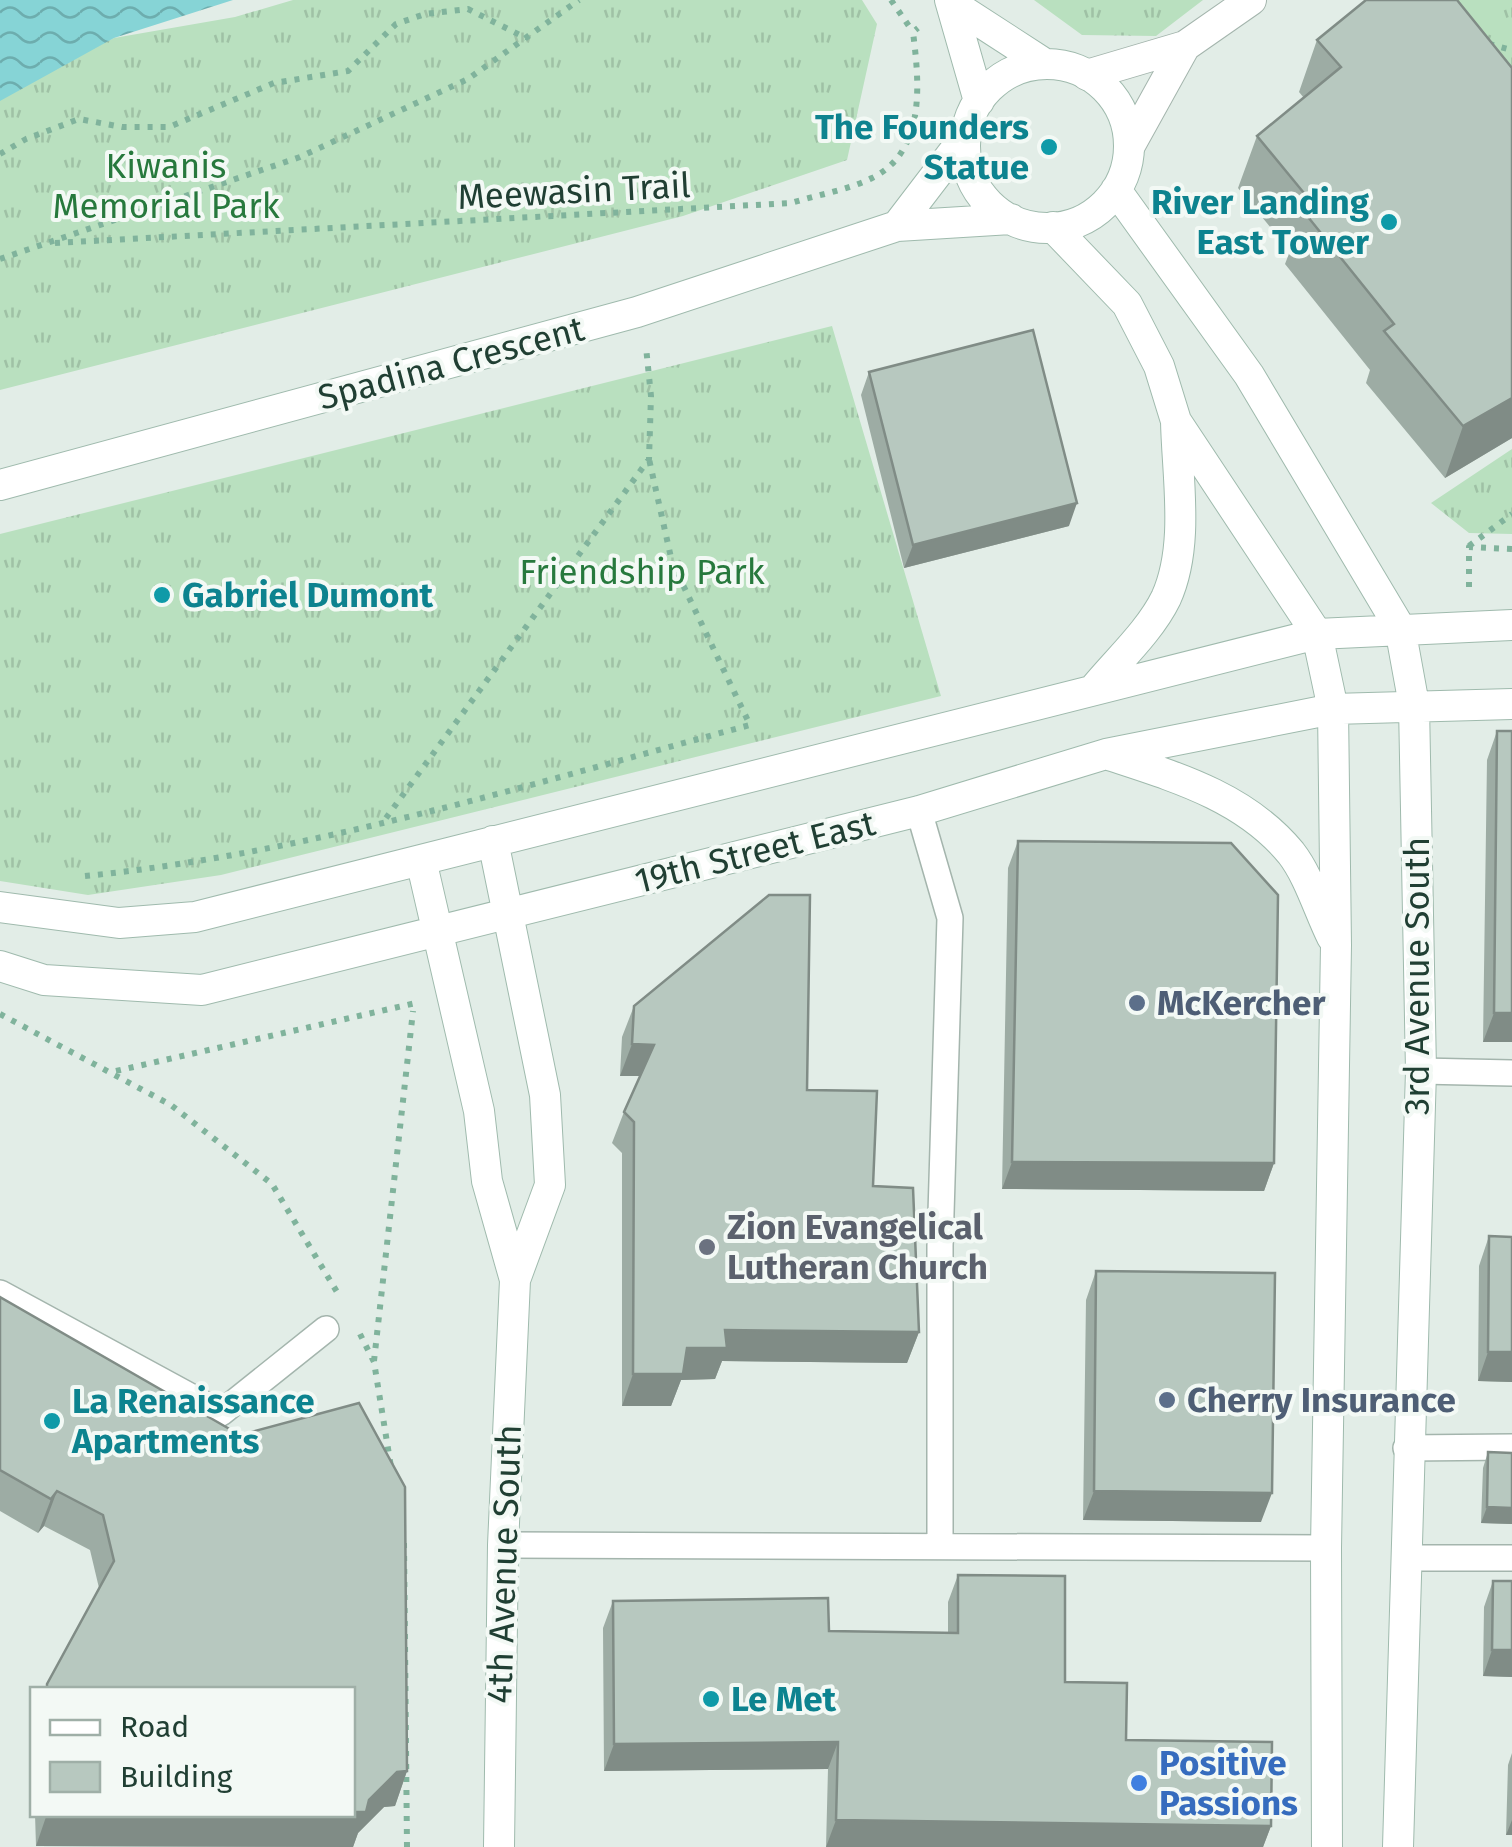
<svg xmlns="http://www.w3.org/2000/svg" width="1512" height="1847" viewBox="0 0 1512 1847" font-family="'Fira Sans',sans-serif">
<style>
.grass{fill:url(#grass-tufts)}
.water{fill:url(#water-waves)}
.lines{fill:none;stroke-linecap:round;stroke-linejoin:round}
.lane-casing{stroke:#a4b5ad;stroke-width:28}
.street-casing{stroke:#a4b5ad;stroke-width:32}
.secondary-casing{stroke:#9fbaad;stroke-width:32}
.path{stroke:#80b39c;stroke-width:6;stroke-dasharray:5 8;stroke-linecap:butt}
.lane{stroke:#fff;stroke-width:25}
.street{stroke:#fff;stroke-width:30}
.secondary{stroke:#fff;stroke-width:30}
.wall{fill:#9daca4}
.shaded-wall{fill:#808c86}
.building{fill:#b7c8bf;stroke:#808c86;stroke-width:2.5}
.culture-dot{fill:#0f9aa8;stroke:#f3f9f5;stroke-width:4}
.service-dot{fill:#5c6f8a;stroke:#f3f9f5;stroke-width:4}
.worship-dot{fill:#6b7280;stroke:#f3f9f5;stroke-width:4}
.shop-dot{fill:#3f7fe0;stroke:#f3f9f5;stroke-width:4}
.labels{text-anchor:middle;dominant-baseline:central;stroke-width:8;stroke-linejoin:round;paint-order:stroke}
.culture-label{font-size:35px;font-weight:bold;fill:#0d838f;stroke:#f3f9f5;text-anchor:start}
.park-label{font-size:35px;fill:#27793d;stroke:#f3f9f5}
.street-label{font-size:35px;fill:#203f33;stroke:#f3f9f5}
.service-label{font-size:35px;font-weight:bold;fill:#4e5e75;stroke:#f3f9f5;text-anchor:start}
.worship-label{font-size:35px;font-weight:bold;fill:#5b616d;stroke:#f3f9f5;text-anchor:start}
.shop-label{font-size:35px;font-weight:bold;fill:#366cbe;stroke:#f3f9f5;text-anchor:start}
</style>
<defs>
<pattern id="grass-tufts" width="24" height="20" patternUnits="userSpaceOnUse" patternTransform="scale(2.5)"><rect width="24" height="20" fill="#b9e0bf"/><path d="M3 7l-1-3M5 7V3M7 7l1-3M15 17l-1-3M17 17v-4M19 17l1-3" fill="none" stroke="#9fc1a5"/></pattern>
<pattern id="water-waves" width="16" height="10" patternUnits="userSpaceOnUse" patternTransform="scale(2.5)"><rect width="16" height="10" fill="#86d4d6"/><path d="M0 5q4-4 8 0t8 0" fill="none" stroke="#6dadae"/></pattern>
</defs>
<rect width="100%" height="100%" fill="#e2ede7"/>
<path class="grass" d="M293,0H862L877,24L847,160L683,216L0,390V94L114,38L235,17Z
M1034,0H1203L1156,36L1082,35Z
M1403,0H1512V127Z
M832,326L941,696L221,875L88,895L0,881V534Z
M1512,449V534L1469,533L1431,503Z"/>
<path class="water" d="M0,0H233L114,38L0,101Z"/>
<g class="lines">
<defs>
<path id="lane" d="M919,811L950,918L940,1246V1546
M1421,1071L1512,1073
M0,1293L221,1413L326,1329
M1406,1448L1512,1447
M503,1545L1326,1548
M1405,1558H1512"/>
<path id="street" d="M1087,75L1185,46L1251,0
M1129,147L1185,46"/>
<path id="secondary" d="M950,0L979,101
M954,5L1045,64
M965 146a82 82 0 1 1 164 0a82 82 0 1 1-164 0Z
M1116,190L1249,375L1400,628L1414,705L1421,1071L1398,1847
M897,226L965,137
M1053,227L1127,304L1159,366L1176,421L1317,634L1333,709L1336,945L1326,1548L1327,1847
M0,485L637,312L897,226L1011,219
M1094,689C1117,661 1150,631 1166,598C1190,545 1177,476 1176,421
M1109,755C1176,777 1245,797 1291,853C1309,876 1319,911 1332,937
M493,841L545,1095L550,1185L515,1280L503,1545L499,1847
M421,860L479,1111L487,1181L515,1280
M0,907L119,923L195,917L1317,634L1512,625
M0,966L44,980L202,990L919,811L1106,754L1333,709L1512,704"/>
</defs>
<use href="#lane" class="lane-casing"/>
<use href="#street" class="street-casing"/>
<use href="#secondary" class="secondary-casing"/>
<path class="path" d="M891,0L913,32
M1489,44L1512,50
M0,154L26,139L79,119L122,127H169L274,83L348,71L396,24L425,14L468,9L526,38
M55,243L791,203C817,195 848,190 872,178C927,151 919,81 913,32L918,28
M0,259L300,157L468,79L579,0
M1469,546L1512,514
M1469,587V547L1512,549
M386,818L649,459L651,396L646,347
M85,876C308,854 533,783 750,725L672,562L649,459
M0,1014L171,1105L272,1184L340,1297
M116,1071L416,1003
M360,1334L374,1362L391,1467
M374,1361L413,1011
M404,1543L407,1847"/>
<use href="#lane" class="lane"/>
<use href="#street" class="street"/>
<use href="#secondary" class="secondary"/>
</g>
<path class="wall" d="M1366,0L1512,438L1445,478L1366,383L1370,370L1285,264L1290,251L1238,188L1257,136L1304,98L1299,92L1317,40Z
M869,372L1069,526L904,568L861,395Z
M1497,731H1512V1042H1483L1487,760Z
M1018,841L1274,1163L1264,1191L1002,1189L1008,868Z
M634,1006L807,1090L873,1186L919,1332L907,1363L722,1361L715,1379L681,1380L671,1406H622V1153L612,1143L624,1112L640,1076H620L622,1037Z
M1489,1236L1512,1382L1478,1381L1479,1266Z
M1096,1271L1261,1522L1083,1520L1086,1300Z
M0,1297L240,1435L359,1403L405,1487L407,1771L395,1806L384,1807L358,1833L353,1847L36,1846L35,1814H352V1690H45L99,1588L90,1550L44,1526L38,1533L0,1511Z
M1488,1452L1512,1453V1524L1481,1523L1483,1468Z
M958,1575L1065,1682L1126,1740L1271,1826L1263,1847H826L828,1769L604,1771L603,1628L613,1601L829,1631L948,1632V1602Z
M1493,1581H1512V1677L1483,1676L1484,1607Z
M1512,1753V1835H1506L1508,1765Z"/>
<path class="shaded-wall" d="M1512,398V438L1445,478L1463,426Z
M1077,503L1069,526L904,568L913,545Z
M1494,1013H1512V1042H1483Z
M632,1044L654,1045L643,1076H620Z
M1012,1162L1274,1163L1264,1191L1002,1189Z
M725,1330L919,1332L907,1363L722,1361L715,1379L681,1380L671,1406H622L633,1374Z
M1488,1352H1512V1382L1478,1381Z
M57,1491L44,1526L38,1533L51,1499Z
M1094,1491L1272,1493L1261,1522L1083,1520Z
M1487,1507L1512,1508V1524L1481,1523Z
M1492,1650H1512V1677L1483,1676Z
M838,1742L828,1769L604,1771L614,1744Z
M407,1771L395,1806L384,1807L358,1833L353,1847L36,1846L47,1814H352V1812L369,1800L397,1772Z
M836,1820L1271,1826L1263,1847H826Z
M1512,1820V1835H1506Z"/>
<path class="building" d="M1366,0H1457L1512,68V398L1463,426L1384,331L1394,324L1304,212L1313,204L1257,136L1341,67L1317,40Z
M1033,330L1077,503L913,545L869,372Z
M1497,731H1512V1013H1494Z
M1018,841L1231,843L1278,895L1274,1163L1012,1162Z
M769,895H810L807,1090L877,1091L873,1186L913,1188L919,1332L725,1330L727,1348H687L683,1374H633L634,1122L624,1112L654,1045L632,1044L634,1006Z
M1489,1236L1512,1237V1352H1488Z
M1096,1271L1275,1273L1272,1493L1094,1491Z
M0,1297L240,1435L359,1403L405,1487L407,1771L397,1772L369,1800L366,1812H352V1690H47V1684L114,1561L103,1515L57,1491L51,1499L0,1470Z
M1488,1452L1512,1453V1508L1487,1507Z
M958,1575L1065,1576V1682L1127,1683L1126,1740L1272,1742L1271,1826L836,1820L838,1742L614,1744L613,1601L828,1598L829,1631L958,1633Z
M1493,1581H1512V1650H1492Z"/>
<g class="culture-dot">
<circle cx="1049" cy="147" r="10"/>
<circle cx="1389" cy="222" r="10"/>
<circle cx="162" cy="595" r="10"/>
<circle cx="52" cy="1421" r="10"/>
<circle cx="711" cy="1699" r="10"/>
</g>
<g class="service-dot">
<circle cx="1137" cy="1003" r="10"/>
<circle cx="1167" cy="1400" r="10"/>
</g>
<circle class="worship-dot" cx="707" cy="1247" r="10"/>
<circle class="shop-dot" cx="1139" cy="1783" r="10"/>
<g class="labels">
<g class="culture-label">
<text x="1029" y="127" text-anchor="end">The Founders<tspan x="1029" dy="40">Statue</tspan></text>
<text x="1369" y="202" text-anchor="end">River Landing<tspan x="1369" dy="40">East Tower</tspan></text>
<text x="182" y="595">Gabriel Dumont</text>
<text x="72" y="1401">La Renaissance<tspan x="72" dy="40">Apartments</tspan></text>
<text x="731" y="1699">Le Met</text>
</g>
<g class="park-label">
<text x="166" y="166">Kiwanis<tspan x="166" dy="40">Memorial Park</tspan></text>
<text x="642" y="572">Friendship Park</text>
</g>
<g class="street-label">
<text transform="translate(574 191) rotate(-3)">Meewasin Trail</text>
<text transform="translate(451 363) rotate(-15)">Spadina Crescent</text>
<text transform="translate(755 852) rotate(-14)">19th Street East</text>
<text transform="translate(1417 976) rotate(-90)">3rd Avenue South</text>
<text transform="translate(504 1564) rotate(-88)">4th Avenue South</text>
</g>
<g class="service-label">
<text x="1157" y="1003">McKercher</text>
<text x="1187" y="1400">Cherry Insurance</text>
</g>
<g class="worship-label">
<text x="727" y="1227">Zion Evangelical<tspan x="727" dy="40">Lutheran Church</tspan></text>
</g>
<g class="shop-label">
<text x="1159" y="1763">Positive<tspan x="1159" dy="40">Passions</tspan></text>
</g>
</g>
<rect x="30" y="1687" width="325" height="130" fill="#f3f9f5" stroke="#9fafa7" stroke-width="2.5"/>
<rect x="50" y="1720" width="50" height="15" fill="#ffffff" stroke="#9fafa7" stroke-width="2.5"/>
<text x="120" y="1737" font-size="30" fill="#203f33">Road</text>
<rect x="50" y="1762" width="50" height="30" fill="#b7c8bf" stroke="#9fafa7" stroke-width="2.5"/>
<text x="120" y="1787" font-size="30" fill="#203f33">Building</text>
</svg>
